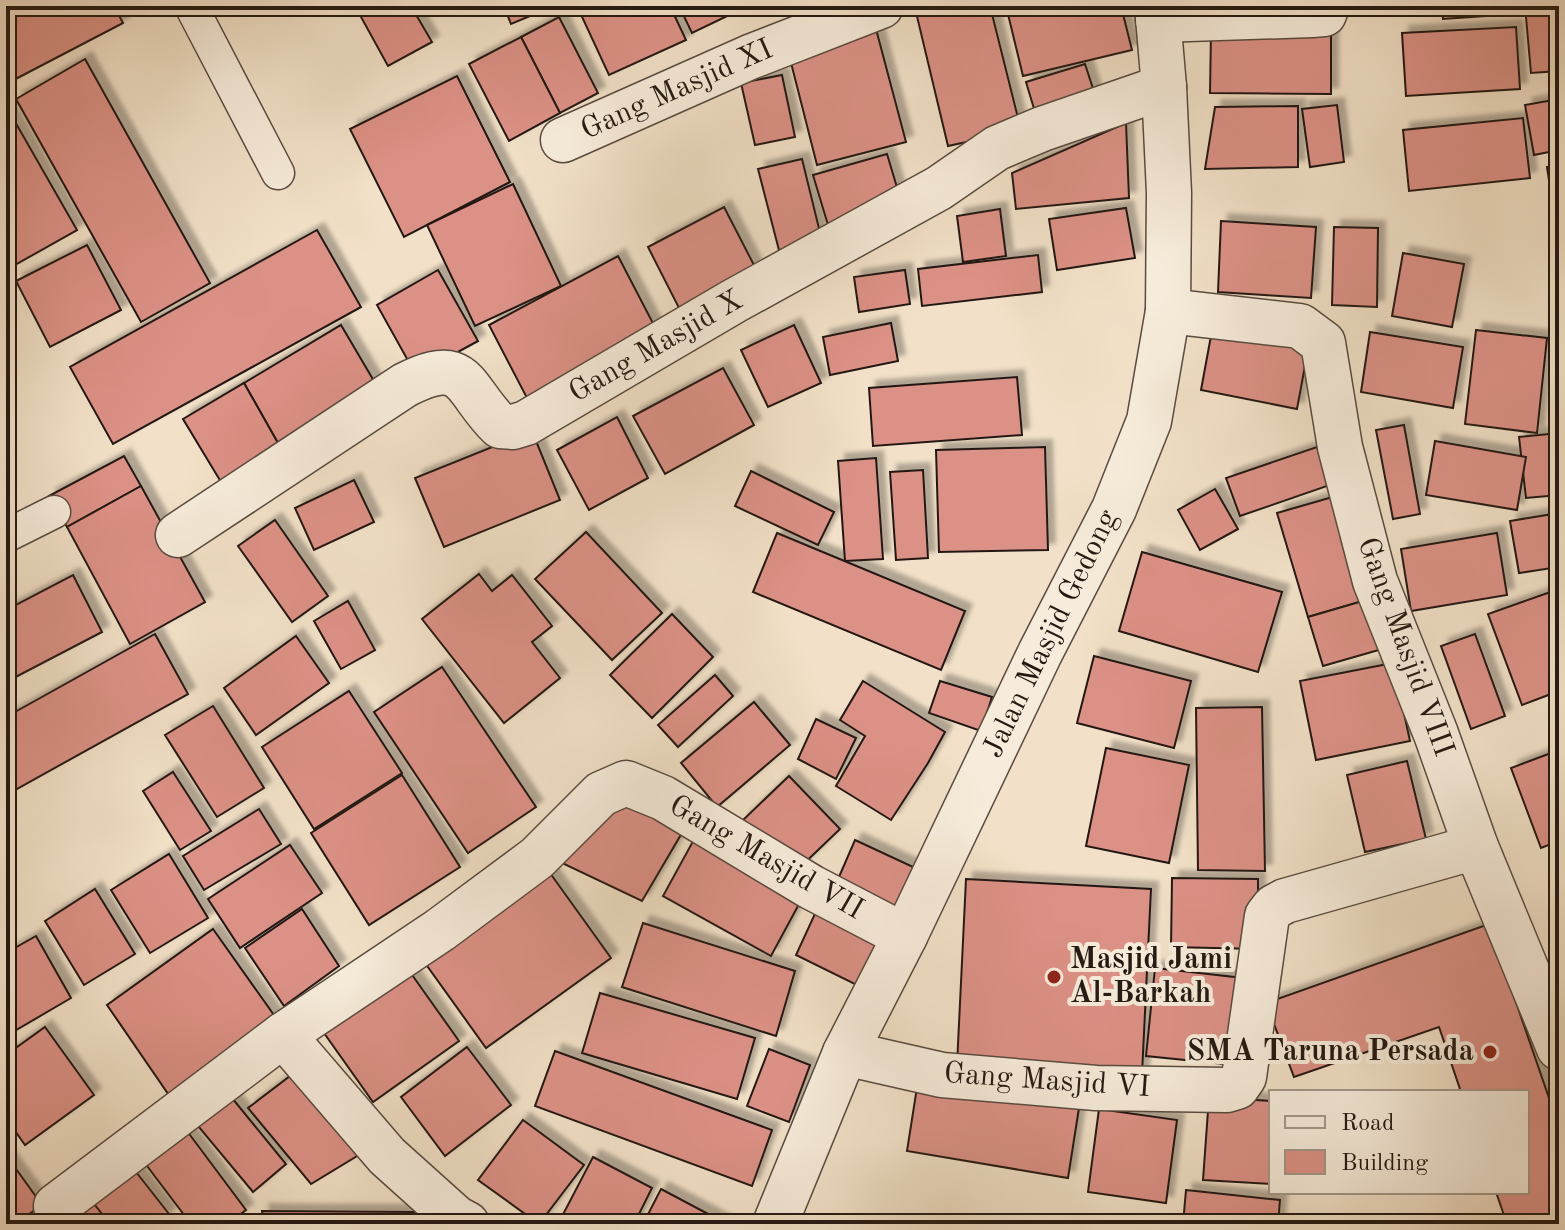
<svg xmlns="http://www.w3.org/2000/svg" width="1565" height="1230" font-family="'Old Standard TT',serif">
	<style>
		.building { fill: #dc9186; stroke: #241912; stroke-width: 2; filter: url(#shadow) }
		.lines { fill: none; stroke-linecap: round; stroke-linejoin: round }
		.lane-casing { stroke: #584b40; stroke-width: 35 }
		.street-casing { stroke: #584b40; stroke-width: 47 }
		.lane { stroke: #f7ecdb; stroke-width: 32 }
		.street { stroke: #f7ecdb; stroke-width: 44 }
		.poi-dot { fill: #8f2418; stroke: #f7ecdb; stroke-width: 3 }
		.labels { text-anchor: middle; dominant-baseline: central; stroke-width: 8; stroke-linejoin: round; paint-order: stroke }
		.street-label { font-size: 30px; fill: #241912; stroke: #f7ecdb }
		.poi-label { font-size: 30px; font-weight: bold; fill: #241912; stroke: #f7ecdb; text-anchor: start }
	</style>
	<defs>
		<filter id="shadow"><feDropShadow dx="7" dy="-7" stdDeviation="2" flood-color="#0004"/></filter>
	</defs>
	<rect width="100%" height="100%" fill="#f2e1c8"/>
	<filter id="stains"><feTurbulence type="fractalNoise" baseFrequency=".0025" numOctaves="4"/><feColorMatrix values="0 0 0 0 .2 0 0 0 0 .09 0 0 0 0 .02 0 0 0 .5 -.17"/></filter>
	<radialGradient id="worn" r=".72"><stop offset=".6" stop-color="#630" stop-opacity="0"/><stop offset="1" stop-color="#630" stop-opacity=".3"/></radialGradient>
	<!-- building -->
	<g class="building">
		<path d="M6,6H114L123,23L6,84Z"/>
		<path d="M355,6H411L432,42L388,66Z"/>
		<path d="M504,6H554L511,24Z"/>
		<path d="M577,6H670L686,40L609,75Z"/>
		<path d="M679,6H748L692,33Z"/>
		<path d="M923,6H990L1021,130L948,146L915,8Z"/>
		<path d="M1006,6H1121L1132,50L1023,76Z"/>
		<path d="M1442,6H1515L1516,14L1443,19Z"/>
		<path d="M1525,6H1559V71L1531,73Z"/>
		<path d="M559,17L598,93L560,113L521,37Z"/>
		<path d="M1516,27L1520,89L1406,96L1402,33Z"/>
		<path d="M876,29L906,142L817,165L788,51Z"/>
		<path d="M1211,32L1331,33V94L1210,93Z"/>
		<path d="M521,37L560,113L509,141L469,64Z"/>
		<path d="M85,59L210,283L141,322L16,99Z"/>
		<path d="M1085,64L1098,104L1038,122L1026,82Z"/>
		<path d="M782,75L795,137L755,145L741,83Z"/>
		<path d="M457,76L510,182L404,237L350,129Z"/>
		<path d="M1559,99V150L1534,155L1525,105Z"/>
		<path d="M1337,105L1344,162L1310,167L1302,109Z"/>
		<path d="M6,106L77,230L6,270Z"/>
		<path d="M1298,106V167L1205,169L1215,107Z"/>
		<path d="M1523,118L1530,178L1409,191L1403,130Z"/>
		<path d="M1126,123L1129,198L1016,209L1012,173Z"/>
		<path d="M887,154L902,204L828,225L813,175Z"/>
		<path d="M802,159L823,245L780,254L758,169Z"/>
		<path d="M1559,165V212L1554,213L1547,167Z"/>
		<path d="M513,184L561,286L475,326L427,225Z"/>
		<path d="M724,207L756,269L679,308L648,247Z"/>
		<path d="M1126,208L1135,258L1057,270L1049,219Z"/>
		<path d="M1000,209L1006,256L963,262L957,216Z"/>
		<path d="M1221,221L1316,227L1311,298L1218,292Z"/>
		<path d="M1334,227L1378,228L1377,307L1332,305Z"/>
		<path d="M317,230L361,307L113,444L70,367Z"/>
		<path d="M87,245L121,310L50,347L16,281Z"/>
		<path d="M1403,253L1464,264L1452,327L1392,316Z"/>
		<path d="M1038,255L1042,292L922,306L918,269Z"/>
		<path d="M618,256L656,329L527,398L489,325Z"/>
		<path d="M438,270L478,341L416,375L377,305Z"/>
		<path d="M905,270L910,304L859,312L854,277Z"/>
		<path d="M891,323L898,361L830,375L823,337Z"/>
		<path d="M341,325L381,393L283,452L244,383Z"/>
		<path d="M794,325L821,383L768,407L741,350Z"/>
		<path d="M1213,325L1309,344L1297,409L1201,390Z"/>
		<path d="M1476,330L1547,338L1537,433L1465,424Z"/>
		<path d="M1370,332L1463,347L1453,408L1361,392Z"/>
		<path d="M723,368L754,425L665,474L633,416Z"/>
		<path d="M1017,377L1022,435L873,446L869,388Z"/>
		<path d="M244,383L283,452L224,487L183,419Z"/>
		<path d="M617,417L648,478L589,510L557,450Z"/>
		<path d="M1404,425L1420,514L1393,519L1376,430Z"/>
		<path d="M532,431L560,500L444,547L415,478Z"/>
		<path d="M1559,433V495L1526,498L1519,437Z"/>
		<path d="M1435,441L1526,457L1517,510L1426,495Z"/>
		<path d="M1045,447L1048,550L939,552L936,450Z"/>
		<path d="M1317,447L1330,485L1240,516L1226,478Z"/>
		<path d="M124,456L141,486L67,527L49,496Z"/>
		<path d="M876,458L883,559L845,561L838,461Z"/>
		<path d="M923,470L928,558L896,560L890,472Z"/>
		<path d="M751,471L834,512L818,545L735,506Z"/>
		<path d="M354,480L374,522L314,550L295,508Z"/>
		<path d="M141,486L205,602L130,644L67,527Z"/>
		<path d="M1215,489L1238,529L1200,550L1178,510Z"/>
		<path d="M1343,494L1373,598L1308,617L1277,513Z"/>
		<path d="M1559,513V567L1519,573L1510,521Z"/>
		<path d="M275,520L328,596L292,622L238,546Z"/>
		<path d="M586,532L662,613L612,660L535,579Z"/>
		<path d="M777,533L965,611L941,670L753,592Z"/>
		<path d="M1497,533L1507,595L1411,611L1401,549Z"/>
		<path d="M1142,552L1282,592L1258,672L1119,631Z"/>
		<path d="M479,574L492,591L512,575L552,626L532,642L560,678L504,723L422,619Z"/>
		<path d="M73,575L102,632L6,682V610Z"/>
		<path d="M1559,589V691L1522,705L1488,614Z"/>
		<path d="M1373,598L1389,647L1323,666L1308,617Z"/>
		<path d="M348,601L375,650L341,669L314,621Z"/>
		<path d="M672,614L713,657L652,718L610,675Z"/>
		<path d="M155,634L188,694L6,795V717Z"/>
		<path d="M1475,634L1505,716L1471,729L1441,646Z"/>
		<path d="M296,636L329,683L256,735L224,688Z"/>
		<path d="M1094,656L1191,681L1174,748L1077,723Z"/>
		<path d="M1393,663L1410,741L1316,760L1300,681Z"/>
		<path d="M442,667L536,807L468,853L374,712Z"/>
		<path d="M715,675L733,696L678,747L658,725Z"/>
		<path d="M863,681L945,732L928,763L891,820L836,786L865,736L840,720Z"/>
		<path d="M940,681L992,697L981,731L929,713Z"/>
		<path d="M349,691L402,773L314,829L262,747Z"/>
		<path d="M754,702L790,745L717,807L681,763Z"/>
		<path d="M213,706L264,788L217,817L165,735Z"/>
		<path d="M1262,707L1265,871L1198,870L1196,708Z"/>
		<path d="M816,719L856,738L836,779L798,759Z"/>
		<path d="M1106,748L1189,765L1169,863L1086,846Z"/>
		<path d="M1559,750V841L1541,848L1511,768Z"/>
		<path d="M1407,761L1426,839L1365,852L1347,775Z"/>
		<path d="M173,772L211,831L180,850L143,791Z"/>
		<path d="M402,775L460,867L369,925L311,833Z"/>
		<path d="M789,776L840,829L793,874L742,821Z"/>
		<path d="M631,793L686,826L642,901L562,863Z"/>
		<path d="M259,809L281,844L204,890L183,856Z"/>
		<path d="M697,834L805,893L771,956L663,896Z"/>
		<path d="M855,840L926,873L905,919L835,886Z"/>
		<path d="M290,845L322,893L240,948L208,899Z"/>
		<path d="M169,854L208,918L150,953L111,890Z"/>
		<path d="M550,873L611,958L486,1048L425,963Z"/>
		<path d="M1172,878L1258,879V949L1171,947Z"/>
		<path d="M966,879L1151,889L1142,1074L957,1065Z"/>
		<path d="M95,889L135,954L84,985L45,921Z"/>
		<path d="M819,905L898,944L875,994L796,955Z"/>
		<path d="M302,909L339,966L284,1006L245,948Z"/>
		<path d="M643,923L795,971L776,1036L622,987Z"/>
		<path d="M1489,924L1559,1127V1224H1507L1496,1192H1527V1092H1461L1439,1027L1294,1077L1266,1003Z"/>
		<path d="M213,929L281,1025L173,1101L107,1005Z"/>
		<path d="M36,936L71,998L6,1036V953Z"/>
		<path d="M1155,968L1243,978L1234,1065L1146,1056Z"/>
		<path d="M410,972L459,1041L373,1102L324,1033Z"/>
		<path d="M600,993L755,1038L737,1099L582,1053Z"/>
		<path d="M45,1027L94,1095L25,1145L6,1118V1055Z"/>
		<path d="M467,1047L511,1105L445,1156L401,1097Z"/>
		<path d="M769,1049L810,1065L789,1122L747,1106Z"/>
		<path d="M555,1051L772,1130L752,1186L535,1106Z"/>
		<path d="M298,1070L362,1153L311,1184L248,1108Z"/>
		<path d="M918,1081L1079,1108L1068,1178L907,1151Z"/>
		<path d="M1209,1097L1271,1101V1184L1203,1180Z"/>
		<path d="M232,1098L286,1164L253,1192L198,1126Z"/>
		<path d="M1099,1109L1177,1120L1166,1203L1088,1192Z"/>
		<path d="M523,1120L584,1165L539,1224L478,1180Z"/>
		<path d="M184,1127L246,1210L227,1224H191L141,1158Z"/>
		<path d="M6,1155L42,1205L15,1224H6Z"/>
		<path d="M593,1157L652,1188L634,1224H558Z"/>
		<path d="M129,1163L169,1214L157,1224H110L86,1194Z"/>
		<path d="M661,1189L727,1224H643Z"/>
		<path d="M1186,1190L1280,1200L1278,1224H1183Z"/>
		<path d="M86,1194L110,1224H65Z"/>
		<path d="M262,1211L414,1212L416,1224H264Z"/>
	</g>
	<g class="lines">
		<!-- lane casing -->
		<g class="lane-casing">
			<g id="lane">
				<path d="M191,6L278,173"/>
				<path d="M6,536L54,512"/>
			</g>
		</g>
		<!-- street casing -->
		<g class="street-casing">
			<g id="street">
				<path d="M1158,20L1312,15L1324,14L1327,6"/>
				<path d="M563,140L750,57L881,6"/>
				<path d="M1168,311L1300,326L1323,343L1340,447L1375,581L1436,734L1476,847L1559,1048"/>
				<path d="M178,535L405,385C468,353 462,389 500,426L513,427L526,423L734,301L939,188L997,148L1042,129L1164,87"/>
				<path d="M283,1035L387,1156L456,1218L467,1224"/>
				<path d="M845,1053L942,1075L1096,1088L1227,1090L1237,1087L1244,1077L1267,916L1274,907L1285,901L1476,847"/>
				<path d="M56,1206L283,1035L440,930L537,858L601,794L626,783L663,798L811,887L905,936"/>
				<path d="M775,1224L845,1053L905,936L1040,653L1114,509L1149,421L1168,311L1169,193L1164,87L1157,6"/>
			</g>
		</g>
		<!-- lane -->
		<use href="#lane" class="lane"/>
		<!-- street -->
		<use href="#street" class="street"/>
	</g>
	<!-- markers -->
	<g class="poi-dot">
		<circle cx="1054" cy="977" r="8"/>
		<circle cx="1490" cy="1052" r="8"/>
	</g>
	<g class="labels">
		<!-- street labels -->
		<g class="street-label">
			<text transform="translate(677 90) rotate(-24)">Gang Masjid XI</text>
			<text transform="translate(656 347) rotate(-30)">Gang Masjid X</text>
			<text transform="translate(1051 634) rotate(-64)">Jalan Masjid Gedong</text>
			<text transform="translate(1405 647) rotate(70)">Gang Masjid VIII</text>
			<text transform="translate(766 858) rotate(30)">Gang Masjid VII</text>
			<text transform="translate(1047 1081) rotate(4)">Gang Masjid VI</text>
		</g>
		<!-- poi labels -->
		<g class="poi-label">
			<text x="1070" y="960">Masjid Jami<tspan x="1070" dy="34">Al-Barkah</tspan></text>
			<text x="1474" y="1052" text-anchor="end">SMA Taruna Persada</text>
		</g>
	</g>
	<!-- margin -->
	<rect width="1565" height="1230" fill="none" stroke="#f2e1c8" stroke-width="32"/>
	<rect x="8" y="8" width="1549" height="1214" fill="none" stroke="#241912" stroke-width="4"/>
	<rect x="16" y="16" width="1533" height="1198" fill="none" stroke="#241912" stroke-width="2"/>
	<!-- legend -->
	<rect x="1269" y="1090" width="260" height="104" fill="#f7ecdb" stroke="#a3988b" stroke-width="2"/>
	<rect x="1285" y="1116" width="40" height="12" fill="#f7ecdb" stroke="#a3988b" stroke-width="2"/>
	<text x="1341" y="1130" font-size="24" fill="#241912">Road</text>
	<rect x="1285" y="1150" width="40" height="24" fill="#dc9186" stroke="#a3988b" stroke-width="2"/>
	<text x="1341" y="1170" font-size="24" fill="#241912">Building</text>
	<rect width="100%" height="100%" filter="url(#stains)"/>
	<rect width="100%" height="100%" fill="url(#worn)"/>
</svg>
